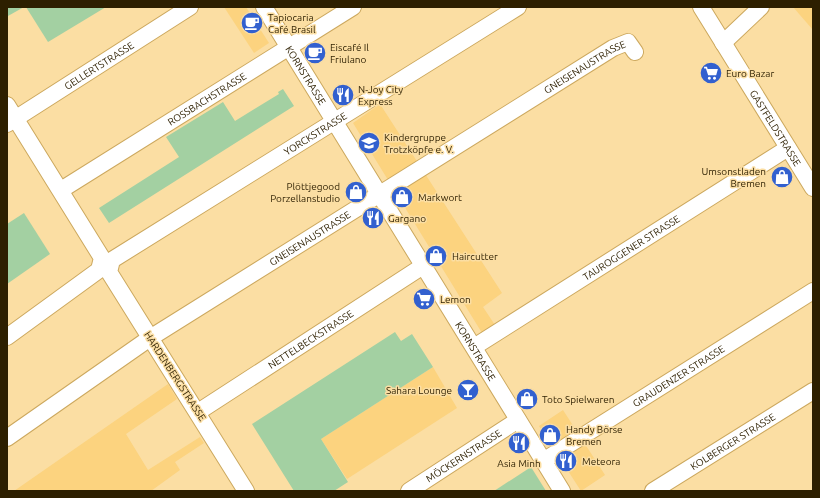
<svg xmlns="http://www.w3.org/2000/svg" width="820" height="498" font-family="Ubuntu,sans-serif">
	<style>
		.built { fill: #fcd37f }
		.green { fill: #a3d0a2 }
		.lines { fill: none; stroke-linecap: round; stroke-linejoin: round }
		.minor-casing { stroke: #cca85e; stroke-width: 18 }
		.minor { stroke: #fff; stroke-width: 16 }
		.labels { text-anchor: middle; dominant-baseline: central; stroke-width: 3; stroke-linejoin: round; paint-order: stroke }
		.poi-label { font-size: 10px; fill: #2d1f00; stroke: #fbdea3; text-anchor: start }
		.street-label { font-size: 10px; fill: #2d1f00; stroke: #fbdea3 }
	</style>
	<rect width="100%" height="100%" fill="#fbdea3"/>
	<!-- built -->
	<g class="built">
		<path d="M224,7H246L269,43L254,53Z"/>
		<path d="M793,7H813V30Z"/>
		<path d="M380,104L502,293L483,307L495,325L482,333L353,123Z"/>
		<path d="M433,367L457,408L347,479L321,439Z"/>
		<path d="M168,384L177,399L126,434L148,470L200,437L204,443L175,462L180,470L151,491H14Z"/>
		<path d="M563,410L605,475L581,491L539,426Z"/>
	</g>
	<!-- green -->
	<g class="green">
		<path d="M7,7H24L8,16Z"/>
		<path d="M26,7H106L48,42Z"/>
		<path d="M283,89L294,106L109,223L99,208L179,157L166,137L223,102L235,121L279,94L278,92Z"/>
		<path d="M24,213L50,254L7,284V224Z"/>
		<path d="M395,332L401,341L412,334L433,367L321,439L348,482L334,491H294L252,424Z"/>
		<path d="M531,467L546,491H494Z"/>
	</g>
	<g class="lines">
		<!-- minor casing -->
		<g class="minor-casing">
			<g id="minor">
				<path id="s1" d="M264,7L562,491"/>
				<path id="s2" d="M701,7L813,188"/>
				<path d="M723,43L761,7"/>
				<path d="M7,105L102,258L99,270L7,337"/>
				<path id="s3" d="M7,124L190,7"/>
				<path id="s4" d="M61,190L353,7"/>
				<path id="s5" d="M474,347L788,148"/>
				<path id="s6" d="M198,412L423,266"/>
				<path id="s7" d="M7,438L150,338L613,48L628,42L635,52"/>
				<path id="s8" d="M543,461L813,291"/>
				<path id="s9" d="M246,491L109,272L112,260L518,7"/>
				<path id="s10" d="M409,491L518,420"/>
				<path id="s11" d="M653,491L813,391"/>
			</g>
		</g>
		<!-- minor -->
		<use href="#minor" class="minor"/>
	</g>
	<!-- icons -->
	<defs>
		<g id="cafe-disc" transform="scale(1.15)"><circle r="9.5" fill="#3260cf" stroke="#fbdea3"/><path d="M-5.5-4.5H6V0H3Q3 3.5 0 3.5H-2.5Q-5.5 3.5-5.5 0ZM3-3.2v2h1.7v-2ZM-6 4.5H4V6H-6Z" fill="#fff"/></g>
		<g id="supermarket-disc" transform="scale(1.15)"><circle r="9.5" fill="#3260cf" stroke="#fbdea3"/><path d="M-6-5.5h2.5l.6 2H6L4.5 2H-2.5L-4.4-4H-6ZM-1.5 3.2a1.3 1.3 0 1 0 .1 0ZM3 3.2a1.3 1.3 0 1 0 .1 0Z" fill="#fff"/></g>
		<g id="restaurant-disc" transform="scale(1.15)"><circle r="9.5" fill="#3260cf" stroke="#fbdea3"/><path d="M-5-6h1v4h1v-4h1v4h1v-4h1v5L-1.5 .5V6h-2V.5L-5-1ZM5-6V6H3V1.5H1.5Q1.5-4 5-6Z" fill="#fff"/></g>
		<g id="school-disc" transform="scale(1.15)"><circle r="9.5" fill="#3260cf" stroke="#fbdea3"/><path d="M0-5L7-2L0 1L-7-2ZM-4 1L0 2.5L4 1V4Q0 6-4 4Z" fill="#fff"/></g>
		<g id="shop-disc" transform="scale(1.15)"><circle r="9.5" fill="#3260cf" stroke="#fbdea3"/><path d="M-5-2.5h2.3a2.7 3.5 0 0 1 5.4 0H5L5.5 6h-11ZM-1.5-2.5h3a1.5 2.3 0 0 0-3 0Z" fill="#fff"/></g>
		<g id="bar-disc" transform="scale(1.15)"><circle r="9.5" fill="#3260cf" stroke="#fbdea3"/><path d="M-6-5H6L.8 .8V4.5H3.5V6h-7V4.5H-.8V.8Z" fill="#fff"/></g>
	</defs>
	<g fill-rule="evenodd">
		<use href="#cafe-disc" x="252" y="23"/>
		<use href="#cafe-disc" x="315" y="53"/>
		<use href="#supermarket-disc" x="711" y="73"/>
		<use href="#restaurant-disc" x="343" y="95"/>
		<use href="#school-disc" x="369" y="143"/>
		<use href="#shop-disc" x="782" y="177"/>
		<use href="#shop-disc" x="356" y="192"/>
		<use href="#shop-disc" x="402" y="197"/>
		<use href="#restaurant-disc" x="373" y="218"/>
		<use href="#shop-disc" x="436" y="256"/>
		<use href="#supermarket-disc" x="424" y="299"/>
		<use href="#bar-disc" x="468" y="390"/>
		<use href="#shop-disc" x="527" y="399"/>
		<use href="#shop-disc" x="550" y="435"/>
		<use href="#restaurant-disc" x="519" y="443"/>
		<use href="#restaurant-disc" x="566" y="461"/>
	</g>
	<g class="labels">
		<!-- poi labels -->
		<g class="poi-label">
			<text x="268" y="17">Tapiocaria<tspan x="268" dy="12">Café Brasil</tspan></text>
			<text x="330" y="47">Eiscafé Il<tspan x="330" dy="12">Friulano</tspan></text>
			<text x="726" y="73">Euro Bazar</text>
			<text x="358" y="89">N-Joy City<tspan x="358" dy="12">Express</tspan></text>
			<text x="384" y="137">Kindergruppe<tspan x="384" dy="12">Trotzköpfe e. V.</tspan></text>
			<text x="766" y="171" text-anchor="end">Umsonstladen<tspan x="766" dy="12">Bremen</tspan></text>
			<text x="340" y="186" text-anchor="end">Plöttjegood<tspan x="340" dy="12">Porzellanstudio</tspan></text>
			<text x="418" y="197">Markwort</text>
			<text x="388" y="218">Gargano</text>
			<text x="452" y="256">Haircutter</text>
			<text x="440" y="299">Lemon</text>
			<text x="452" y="390" text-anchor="end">Sahara Lounge</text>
			<text x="542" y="399">Toto Spielwaren</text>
			<text x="566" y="429">Handy Börse<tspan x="566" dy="12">Bremen</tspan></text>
			<text x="582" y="461">Meteora</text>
			<text x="519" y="463" text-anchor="middle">Asia Minh</text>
		</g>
		<!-- street labels -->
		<g class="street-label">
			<text stroke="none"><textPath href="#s3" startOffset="109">GELLERTSTRASSE</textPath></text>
			<text stroke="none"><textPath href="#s7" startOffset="687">GNEISENAUSTRASSE</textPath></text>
			<text stroke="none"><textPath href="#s1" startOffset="80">KORNSTRASSE</textPath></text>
			<text stroke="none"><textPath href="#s4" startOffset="172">ROSSBACHSTRASSE</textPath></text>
			<text stroke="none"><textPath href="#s2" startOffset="142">GASTFELDSTRASSE</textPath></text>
			<text stroke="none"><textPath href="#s9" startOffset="510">YORCKSTRASSE</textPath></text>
			<text stroke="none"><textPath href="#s7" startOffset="363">GNEISENAUSTRASSE</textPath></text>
			<text stroke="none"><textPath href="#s5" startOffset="186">TAUROGGENER STRASSE</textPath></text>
			<text stroke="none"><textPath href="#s6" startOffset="134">NETTELBECKSTRASSE</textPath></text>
			<text stroke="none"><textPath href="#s1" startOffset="404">KORNSTRASSE</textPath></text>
			<text transform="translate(175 376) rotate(57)">HARDENBERGSTRASSE</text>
			<text stroke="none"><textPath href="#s8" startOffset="160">GRAUDENZER STRASSE</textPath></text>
			<text stroke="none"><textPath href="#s11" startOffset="94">KOLBERGER STRASSE</textPath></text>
			<text stroke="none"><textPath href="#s10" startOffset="65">MÖCKERNSTRASSE</textPath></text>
		</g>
	</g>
	<!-- border -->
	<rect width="820" height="498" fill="none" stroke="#2d1f00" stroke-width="16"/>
</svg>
